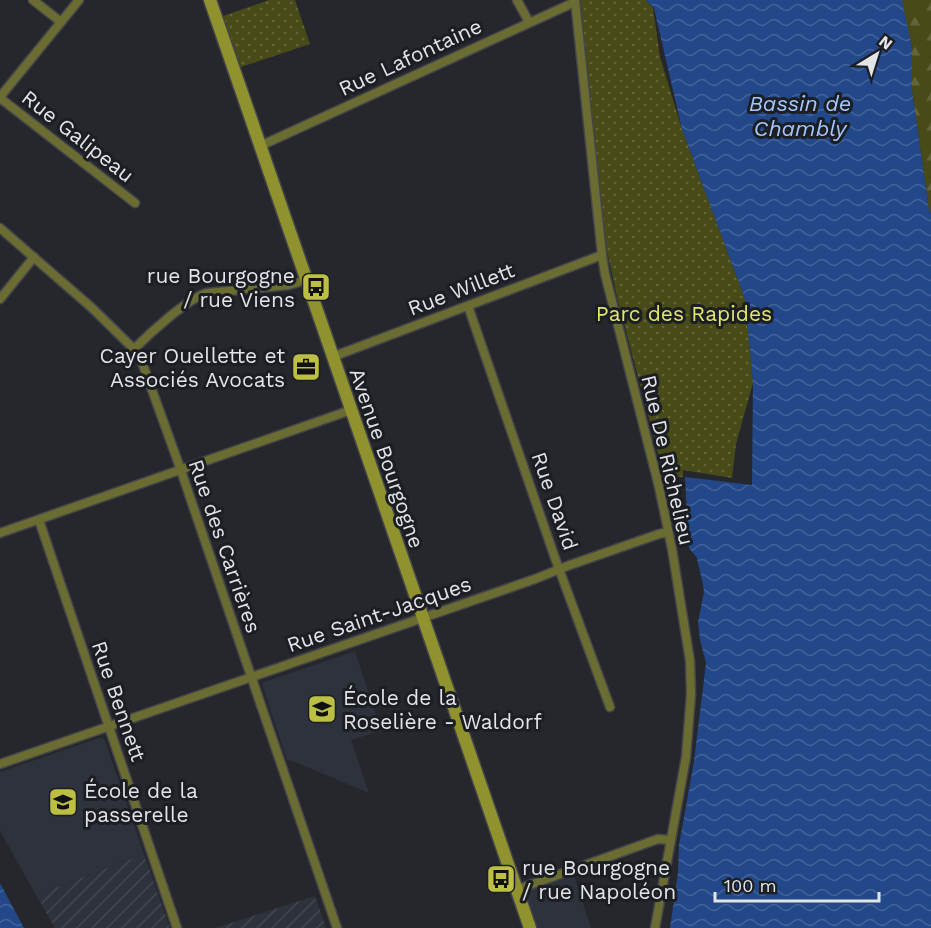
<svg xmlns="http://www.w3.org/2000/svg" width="931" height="928" font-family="'Work Sans',sans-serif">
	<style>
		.built { fill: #2d323c }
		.industrial { fill: url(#industrial-furrows) }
		.forest { fill: url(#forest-firs) }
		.park { fill: url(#park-dots) }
		.water { fill: url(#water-waves) }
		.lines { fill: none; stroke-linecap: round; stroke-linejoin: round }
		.street-casing { stroke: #43454a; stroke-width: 11 }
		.secondary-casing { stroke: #43454a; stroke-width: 15 }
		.street { stroke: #6a6c32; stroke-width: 8 }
		.secondary { stroke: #90922e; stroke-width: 12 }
		.labels { text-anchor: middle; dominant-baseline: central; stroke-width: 6; stroke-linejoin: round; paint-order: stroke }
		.street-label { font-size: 21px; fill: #e2e4e7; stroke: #1b1e22 }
		.poi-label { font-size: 21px; fill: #e2e4e7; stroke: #1b1e22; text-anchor: start }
		.park-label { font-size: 21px; fill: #e3e76b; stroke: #1b1e22 }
		.water-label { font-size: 22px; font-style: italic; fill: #a4c6fe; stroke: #1b1e22 }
	</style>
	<defs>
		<pattern id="industrial-furrows" width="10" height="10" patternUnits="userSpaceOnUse" patternTransform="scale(1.5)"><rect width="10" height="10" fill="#2d323c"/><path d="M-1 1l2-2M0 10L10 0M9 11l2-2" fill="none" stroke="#41464f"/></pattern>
		<pattern id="forest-firs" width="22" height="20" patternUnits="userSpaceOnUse" patternTransform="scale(1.5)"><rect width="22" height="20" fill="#484a18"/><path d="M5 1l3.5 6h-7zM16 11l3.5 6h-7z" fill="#62643a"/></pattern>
		<pattern id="park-dots" width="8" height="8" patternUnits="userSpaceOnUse" patternTransform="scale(1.5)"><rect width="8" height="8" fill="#484a18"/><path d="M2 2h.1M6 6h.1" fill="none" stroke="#62643a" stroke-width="1.8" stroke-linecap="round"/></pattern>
		<pattern id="water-waves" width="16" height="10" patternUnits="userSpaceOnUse" patternTransform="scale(1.5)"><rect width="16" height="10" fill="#234889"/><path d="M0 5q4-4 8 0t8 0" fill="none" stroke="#43629a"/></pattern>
	</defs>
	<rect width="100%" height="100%" fill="#25272c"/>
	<!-- built -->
	<g class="built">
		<path d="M355,651L381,731L351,740L369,793L290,760H287L262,684L264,682Z"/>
		<path d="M99,738H103L105,741L144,854L36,895L0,831V772Z"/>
		<path d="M574,876L591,928H538L527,898L530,890Z"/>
	</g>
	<!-- industrial -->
	<g class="industrial">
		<path d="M144,854L170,928H55L36,895Z"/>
		<path d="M315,896L326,928H215Z"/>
	</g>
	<!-- forest -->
	<path class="forest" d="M901,0H931V214L929,210L912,90V48Z"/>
	<!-- park -->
	<g class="park">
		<path d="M269,0H295L310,44L241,67L223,16Z"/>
		<path d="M580,0H646L653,8L660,57L682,129L745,299L753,383L736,444L732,478L683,470V477H668L664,475L618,301L605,242Z"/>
	</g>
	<!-- water -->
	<g class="water">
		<path d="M646,0H902L912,48V90L929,210L931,214V928H670L678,872L679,845L694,761L706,663L700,640L698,622L704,592L703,585L697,558L689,548L685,477L752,485L753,383L745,299L682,129L654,8Z"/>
		<path d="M0,883L24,928H0Z"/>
	</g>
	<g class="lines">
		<!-- street casing -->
		<g class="street-casing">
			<g id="street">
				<path d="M33,0L61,22"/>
				<path d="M517,0L529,22"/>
				<path d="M575,0L602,255L605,274L659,487L672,549L690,661L691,694L686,757L655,928"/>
				<path d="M0,97L79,0"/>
				<path d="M0,98L135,203"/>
				<path d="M260,146L575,2"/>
				<path d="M0,228L91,307L139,354L178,462L337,928"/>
				<path d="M0,299L34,257"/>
				<path d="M468,306L555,558L610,707"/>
				<path d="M135,348C149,334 190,296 208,293L289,285L306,280"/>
				<path d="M332,357L602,255"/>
				<path d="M39,520L177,928"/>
				<path d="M0,533L351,410"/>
				<path d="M0,764L535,579L570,565L659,534L668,532"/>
				<path d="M516,890L658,839L670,840"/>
			</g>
		</g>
		<!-- secondary casing -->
		<g class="secondary-casing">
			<path id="secondary" d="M210,0L530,928"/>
		</g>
		<!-- street -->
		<use href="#street" class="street"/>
		<!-- secondary -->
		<use href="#secondary" class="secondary"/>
	</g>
	<!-- icons -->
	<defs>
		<g id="bus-square" transform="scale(1.5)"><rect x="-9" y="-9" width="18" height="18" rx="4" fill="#bcbf43" stroke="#1b1e22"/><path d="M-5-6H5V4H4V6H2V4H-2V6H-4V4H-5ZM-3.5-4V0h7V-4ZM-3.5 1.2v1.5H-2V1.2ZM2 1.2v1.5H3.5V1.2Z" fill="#111"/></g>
		<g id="office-square" transform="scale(1.5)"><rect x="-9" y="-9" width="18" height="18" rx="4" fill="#bcbf43" stroke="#1b1e22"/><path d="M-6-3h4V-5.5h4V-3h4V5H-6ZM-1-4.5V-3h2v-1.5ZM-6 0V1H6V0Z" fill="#111"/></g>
		<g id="school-square" transform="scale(1.5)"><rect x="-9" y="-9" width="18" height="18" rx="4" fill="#bcbf43" stroke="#1b1e22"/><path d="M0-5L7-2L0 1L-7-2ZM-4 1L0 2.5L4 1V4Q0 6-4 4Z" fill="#111"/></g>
	</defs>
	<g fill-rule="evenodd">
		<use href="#bus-square" x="316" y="287"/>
		<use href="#office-square" x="306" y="367"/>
		<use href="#school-square" x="322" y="709"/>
		<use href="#school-square" x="63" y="802"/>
		<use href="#bus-square" x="501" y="879"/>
	</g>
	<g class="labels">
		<!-- street labels -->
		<g class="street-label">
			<text transform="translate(410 57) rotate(-25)">Rue Lafontaine</text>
			<text transform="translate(78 136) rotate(38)">Rue Galipeau</text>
			<text transform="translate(461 289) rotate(-21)">Rue Willett</text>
			<text transform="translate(387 458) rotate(71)">Avenue Bourgogne</text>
			<text transform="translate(668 460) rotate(77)">Rue De Richelieu</text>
			<text transform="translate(555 501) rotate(71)">Rue David</text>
			<text transform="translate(225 546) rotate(71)">Rue des Carrières</text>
			<text transform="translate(379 614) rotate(-19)">Rue Saint-Jacques</text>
			<text transform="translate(119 701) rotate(71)">Rue Bennett</text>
		</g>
		<!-- poi labels -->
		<g class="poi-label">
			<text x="295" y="275" text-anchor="end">rue Bourgogne<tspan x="295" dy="24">/ rue Viens</tspan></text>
			<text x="285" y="355" text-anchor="end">Cayer Ouellette et<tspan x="285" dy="24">Associés Avocats</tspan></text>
			<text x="343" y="697">École de la<tspan x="343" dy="24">Roselière - Waldorf</tspan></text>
			<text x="84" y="790">École de la<tspan x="84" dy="24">passerelle</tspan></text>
			<text x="522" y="867">rue Bourgogne<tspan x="522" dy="24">/ rue Napoléon</tspan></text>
		</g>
		<!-- park labels -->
		<g class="park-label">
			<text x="684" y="313">Parc des Rapides</text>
		</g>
		<!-- water labels -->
		<g class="water-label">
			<text x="800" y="103">Bassin de<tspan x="800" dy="25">Chambly</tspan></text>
		</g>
	</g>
	<!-- north arrow -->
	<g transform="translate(877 54) rotate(38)" stroke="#1b1e22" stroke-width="4.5" paint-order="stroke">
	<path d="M0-4.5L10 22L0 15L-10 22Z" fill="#e2e4e7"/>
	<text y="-9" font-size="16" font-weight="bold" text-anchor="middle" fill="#e2e4e7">N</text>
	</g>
	<!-- scale -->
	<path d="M715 892v9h164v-9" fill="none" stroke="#e2e4e7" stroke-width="3"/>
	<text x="724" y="892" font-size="18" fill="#e2e4e7" stroke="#1b1e22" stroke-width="4.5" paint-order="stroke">100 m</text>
</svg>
